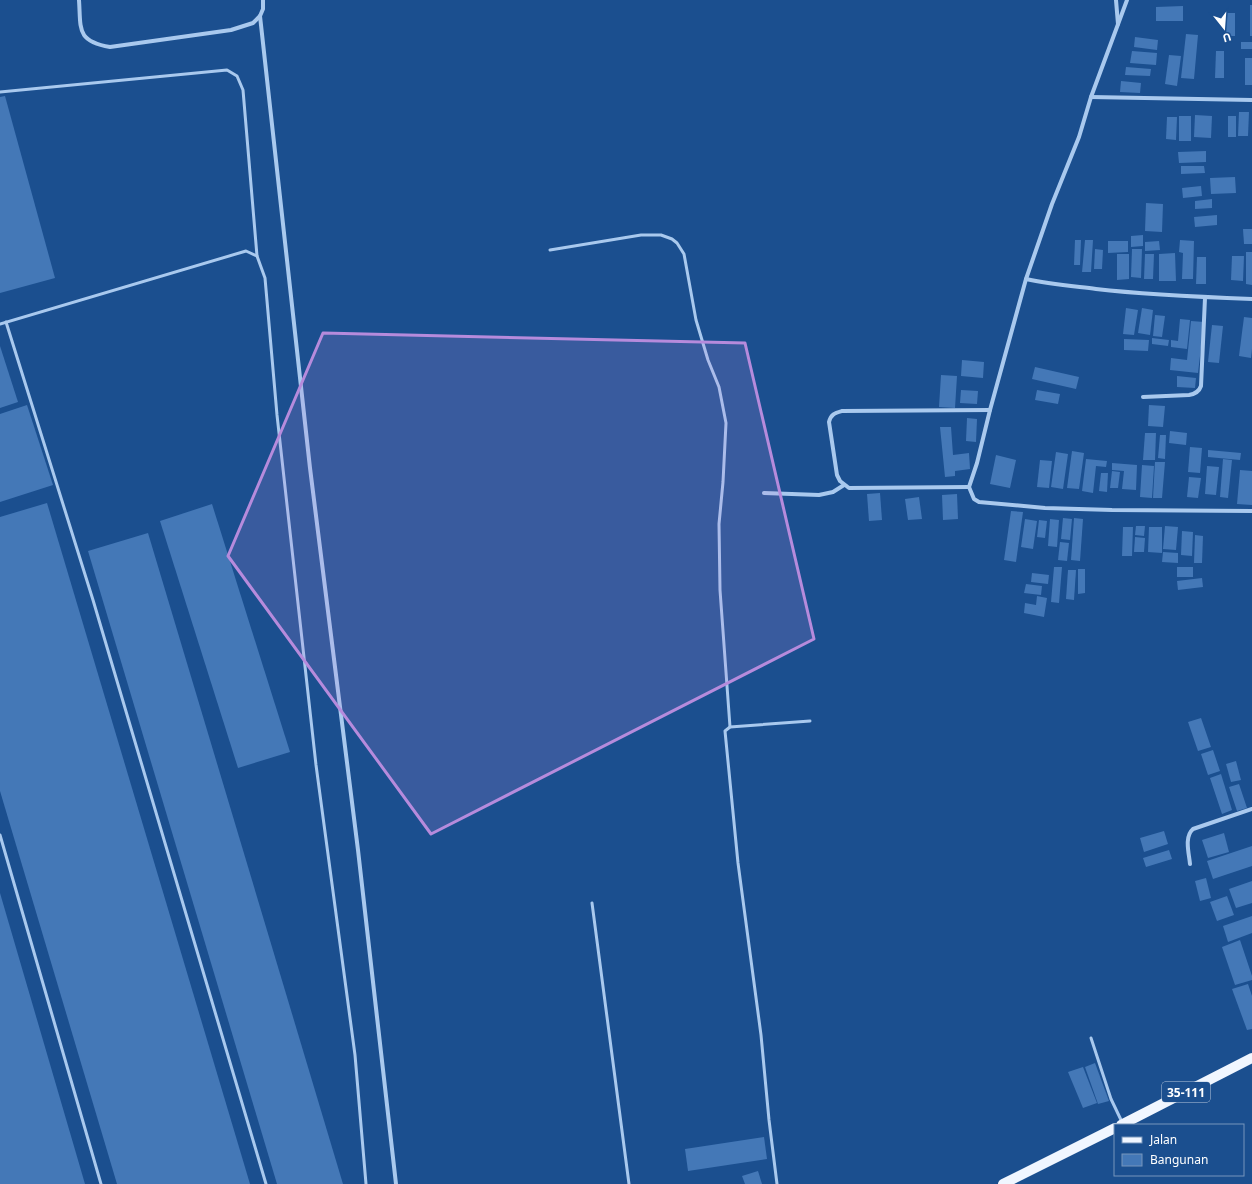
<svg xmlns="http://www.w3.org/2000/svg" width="1252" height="1184" font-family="'Noto Sans',sans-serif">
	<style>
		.building { fill: #4478b7 }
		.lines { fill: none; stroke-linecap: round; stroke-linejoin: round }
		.lane { stroke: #a9c9ee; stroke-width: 3 }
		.street { stroke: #a9c9ee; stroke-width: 4 }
		.primary { stroke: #f0f6ff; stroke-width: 10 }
		.marked { fill: #b68bdc; fill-opacity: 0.2; stroke: #b68bdc; stroke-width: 3; stroke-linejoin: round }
		.labels { text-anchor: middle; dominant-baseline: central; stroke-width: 3.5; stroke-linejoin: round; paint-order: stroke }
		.shield { fill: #1b4f8f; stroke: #bbcadd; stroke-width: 1 }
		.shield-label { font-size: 12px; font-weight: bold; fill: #fff }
	</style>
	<rect width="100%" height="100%" fill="#1b4f8f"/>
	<!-- building -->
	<g class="building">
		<rect x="1250" y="5" width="2" height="31"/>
		<path d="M1183,6V21H1156V7Z"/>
		<path d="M1225,13H1235V36H1226Z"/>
		<path d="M1186,34L1198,35L1194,79L1181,78Z"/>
		<path d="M1135,37L1158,40L1157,50L1134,47Z"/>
		<rect x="1241" y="42" width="11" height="7"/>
		<path d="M1132,51L1157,53L1156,65L1130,63Z"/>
		<path d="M1216,51H1224V78H1215Z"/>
		<path d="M1169,55L1181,56L1177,86L1165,84Z"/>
		<rect x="1245" y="58" width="7" height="27"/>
		<path d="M1126,67L1151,69L1150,76L1125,75Z"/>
		<path d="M1121,81L1141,83L1140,93L1120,92Z"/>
		<path d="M5,96L55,278L0,293V97Z"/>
		<path d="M1239,112H1249L1248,136H1238Z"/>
		<path d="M1195,115L1212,116L1211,138L1194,137Z"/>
		<rect x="1179" y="116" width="12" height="25"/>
		<rect x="1228" y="116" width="8" height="21"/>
		<path d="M1167,117H1177L1176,140L1166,139Z"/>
		<path d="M1206,151V162L1179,163L1178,152Z"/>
		<path d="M1181,166H1204L1205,173L1181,174Z"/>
		<path d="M1235,177L1236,193L1211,194L1210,178Z"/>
		<path d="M1201,186L1202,196L1183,198L1182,188Z"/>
		<path d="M1212,199V208L1195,209V201Z"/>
		<path d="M1146,203L1163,204L1162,232L1145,231Z"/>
		<path d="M1217,215V225L1195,227L1194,217Z"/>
		<path d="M1243,229H1252V244H1244Z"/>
		<path d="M1143,235V246L1131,247V236Z"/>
		<path d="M1075,240H1081L1080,265H1074Z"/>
		<path d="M1085,240H1093L1091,272H1082Z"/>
		<path d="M1180,240L1194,241L1193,279H1182L1183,253L1179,252Z"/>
		<path d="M1108,241H1128V252L1108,253Z"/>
		<path d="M1159,241L1160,250L1145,251V242Z"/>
		<path d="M1095,249L1103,250L1102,269H1094Z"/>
		<path d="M1132,249H1142L1141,278L1131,277Z"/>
		<path d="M1246,252H1252V285L1246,284Z"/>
		<path d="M1175,253L1176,281H1159V254Z"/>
		<path d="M1117,254H1129V279L1117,280Z"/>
		<path d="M1145,254H1154L1153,279H1144Z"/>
		<path d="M1232,256H1244L1243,281L1231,280Z"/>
		<path d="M1197,257H1206V284H1196Z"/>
		<path d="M1126,308L1138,310L1134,335L1123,334Z"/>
		<path d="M1142,308L1153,310L1150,335L1138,333Z"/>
		<path d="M1155,315L1165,316L1162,337L1153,336Z"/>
		<path d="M1244,317L1252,318V349L1251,358L1239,356Z"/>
		<path d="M1180,319L1190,320L1187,349L1171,347V340L1178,341Z"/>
		<path d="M1191,321L1204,322L1198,373L1170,370L1171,358L1187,360Z"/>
		<path d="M1212,325L1223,326L1219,363L1208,362Z"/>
		<path d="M1152,338L1169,340L1168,346L1152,344Z"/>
		<path d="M1124,339L1149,340L1148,351L1124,350Z"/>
		<path d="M0,346L18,402L0,408Z"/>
		<path d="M962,360L984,362L983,378L961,376Z"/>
		<path d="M1035,367L1079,377L1076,389L1032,379Z"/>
		<path d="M941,375L957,376L955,408L939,407Z"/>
		<path d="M1177,376L1196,378L1195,388L1177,387Z"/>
		<path d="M961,390L978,391L977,404L960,403Z"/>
		<path d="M1037,390L1060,394L1058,404L1035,400Z"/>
		<path d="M27,405L53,485L0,502V414Z"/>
		<path d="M1149,405L1165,406L1163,427L1148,426Z"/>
		<path d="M967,418L977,419L976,442L966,441Z"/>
		<path d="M940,427H951L953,455L969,453L970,469L955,471V476L945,477Z"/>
		<path d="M1170,431L1187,433L1186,445L1169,443Z"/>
		<path d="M1145,433H1156L1155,460H1143Z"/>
		<path d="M1160,435H1166L1165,459L1158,458Z"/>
		<path d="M1190,447L1202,448L1200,473L1188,472Z"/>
		<path d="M1208,450L1241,453L1240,460L1208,457Z"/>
		<path d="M1072,451L1084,453L1079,489L1067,488Z"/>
		<path d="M1056,452L1068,454L1063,489L1051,487Z"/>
		<path d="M996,455L1016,460L1010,488L990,484Z"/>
		<path d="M1086,459L1107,461L1106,467L1096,466L1093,493L1082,491Z"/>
		<path d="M1223,459L1232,460L1228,498L1220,497Z"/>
		<path d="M1040,460L1052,461L1049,488L1037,487Z"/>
		<path d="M1155,462H1165L1162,498H1153Z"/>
		<path d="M1112,463L1137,465L1136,490L1122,489L1124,471L1112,470Z"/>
		<path d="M1142,465L1154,466L1152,498L1140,497Z"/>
		<path d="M1207,466L1219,467L1216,495L1205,494Z"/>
		<path d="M1240,470L1252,471V505L1237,504Z"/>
		<path d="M1112,471L1120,472L1118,488H1110Z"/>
		<path d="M1101,473H1108L1107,492L1099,491Z"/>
		<path d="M1189,477L1201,478L1198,498L1187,497Z"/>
		<path d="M880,493L882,520L869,521L867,494Z"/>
		<path d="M957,494L958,519L943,520L942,495Z"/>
		<path d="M919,497L922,519L908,520L905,499Z"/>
		<path d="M47,503L250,1184H117L0,791V517Z"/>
		<path d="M212,504L290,752L238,768L160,521Z"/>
		<path d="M1011,511L1023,512L1016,562L1004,560Z"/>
		<path d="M1063,518L1072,519L1070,540L1061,539Z"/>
		<path d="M1074,518L1083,519L1080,561L1071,560Z"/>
		<path d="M1025,519L1037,521L1033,549L1021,547Z"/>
		<path d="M1050,519L1059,520L1057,547L1048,546Z"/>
		<path d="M1039,520L1047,521L1045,538L1037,537Z"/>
		<path d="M1136,526H1145L1144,536L1135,535Z"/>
		<path d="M1165,526L1178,527L1176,550L1163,549Z"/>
		<path d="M1123,527H1133L1132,556H1122Z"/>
		<path d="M1149,527H1162V553L1148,552Z"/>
		<path d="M1182,531L1193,532L1192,556L1181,555Z"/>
		<path d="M148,533L343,1184H277L88,551Z"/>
		<path d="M1195,535L1203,536L1202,563H1194Z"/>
		<path d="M1135,537L1145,538L1144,552H1134Z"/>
		<path d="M1060,542L1069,543L1067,561L1058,560Z"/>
		<path d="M1163,552L1178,553V563L1162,562Z"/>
		<path d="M1054,567H1062L1059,603L1051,602Z"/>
		<rect x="1177" y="567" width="16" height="10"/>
		<path d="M1078,569H1085V593L1078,594Z"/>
		<path d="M1068,570H1076L1074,600L1066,599Z"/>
		<path d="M1032,573L1049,575L1048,584L1031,582Z"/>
		<path d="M1202,578L1203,587L1178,590L1177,581Z"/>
		<path d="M1026,584L1042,586L1041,595L1024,593Z"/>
		<path d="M1037,596L1047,598L1044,617L1024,613L1025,603L1036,605Z"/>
		<path d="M1201,718L1211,747L1198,751L1188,722Z"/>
		<path d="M1213,750L1220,771L1208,775L1201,754Z"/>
		<path d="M1236,761L1241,780L1231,782L1226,764Z"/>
		<path d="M1221,774L1232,810L1222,814L1210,778Z"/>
		<path d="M1239,784L1247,808L1237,811L1229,787Z"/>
		<path d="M1164,831L1168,844L1144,852L1140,838Z"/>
		<path d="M1224,833L1229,852L1208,858L1202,840Z"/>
		<path d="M1252,846V866L1213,879L1207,861Z"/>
		<path d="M1169,850L1172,859L1146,867L1143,858Z"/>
		<path d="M1206,878L1211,898L1200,901L1195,881Z"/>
		<path d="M1252,881V903L1236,908L1229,889Z"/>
		<path d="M0,893L85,1184H0Z"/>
		<path d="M1227,896L1234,915L1217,921L1210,902Z"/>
		<path d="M1252,916V933L1228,942L1223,926Z"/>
		<path d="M1240,940L1252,976V980L1235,985L1222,947Z"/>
		<path d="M1248,984L1252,996V1029L1247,1030L1232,989Z"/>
		<path d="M1095,1063L1109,1101L1098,1104L1085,1067Z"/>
		<path d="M1083,1067L1097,1103L1083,1108L1068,1072Z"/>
		<path d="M764,1137L767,1159L688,1171L685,1149Z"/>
		<path d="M758,1171L762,1184H745L742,1176Z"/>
	</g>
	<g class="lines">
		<!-- lane -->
		<g class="lane">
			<path d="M0,92L227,70L237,76L243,90L257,256"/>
			<path d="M550,250L641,235H661L672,239L677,243L684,254L696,320L708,360L719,387L726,423L723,482L719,524L720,590L730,727"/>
			<path d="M6,322L93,600L266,1184"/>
			<path d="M0,324L246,251L257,256L265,278L277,415L316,765L355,1055L366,1184"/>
			<path d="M0,835L101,1184"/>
			<path d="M592,903L629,1184"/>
			<path d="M1091,1038L1111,1099L1122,1122"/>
			<path d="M777,1184L769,1120L761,1035L738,863L725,731L730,727L810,721"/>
		</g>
		<!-- street -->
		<g class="street">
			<path d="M79,0C81,29 76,41 110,47L231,30L253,23L260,16L263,9V0"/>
			<path d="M1116,0L1118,24"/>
			<path d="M1127,0L1091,97L1079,137L1052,204L1026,279C1049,284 1072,286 1096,289C1148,295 1200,297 1252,299"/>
			<path d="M260,16L310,468L358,850L396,1184"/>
			<path d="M1091,97L1252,100"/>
			<path d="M1026,279L990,410L977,463L969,487L974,499L979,502L1045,508L1112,510L1252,511"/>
			<path d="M1143,397L1189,395C1195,394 1199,392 1201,386L1205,298"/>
			<path d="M969,487L849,488L840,481L837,475L829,422C831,414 835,413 842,411L990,410"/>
			<path d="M764,493L819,495L833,492L844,485"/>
			<path d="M1190,864C1189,853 1184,837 1193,829L1252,809"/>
		</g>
		<!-- primary -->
		<g class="primary">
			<path d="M1121,1125L1252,1058"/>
			<path d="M1003,1184L1115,1128"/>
		</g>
	</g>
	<!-- marked area -->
	<path class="marked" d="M323,333L745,343L814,639L431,834L228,556Z"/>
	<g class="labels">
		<!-- shield labels -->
		<rect class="shield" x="1162" y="1082" width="48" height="20" rx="3"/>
		<g class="shield-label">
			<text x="1186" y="1092">35-111</text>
		</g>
	</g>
	<!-- legend -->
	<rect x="1114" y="1124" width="130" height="52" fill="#1b4f8f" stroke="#7695bc"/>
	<rect x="1122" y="1137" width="20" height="6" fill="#f0f6ff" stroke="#7695bc"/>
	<text x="1150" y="1144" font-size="12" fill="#ffffff">Jalan</text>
	<rect x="1122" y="1154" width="20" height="12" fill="#4478b7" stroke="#7695bc"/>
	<text x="1150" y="1164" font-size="12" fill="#ffffff">Bangunan</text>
	<!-- north arrow -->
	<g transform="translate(1224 28) rotate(163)" stroke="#1b4f8f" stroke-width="3" paint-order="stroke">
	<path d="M0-3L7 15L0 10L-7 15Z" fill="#ffffff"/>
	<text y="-6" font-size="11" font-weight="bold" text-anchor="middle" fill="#ffffff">U</text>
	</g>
</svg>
